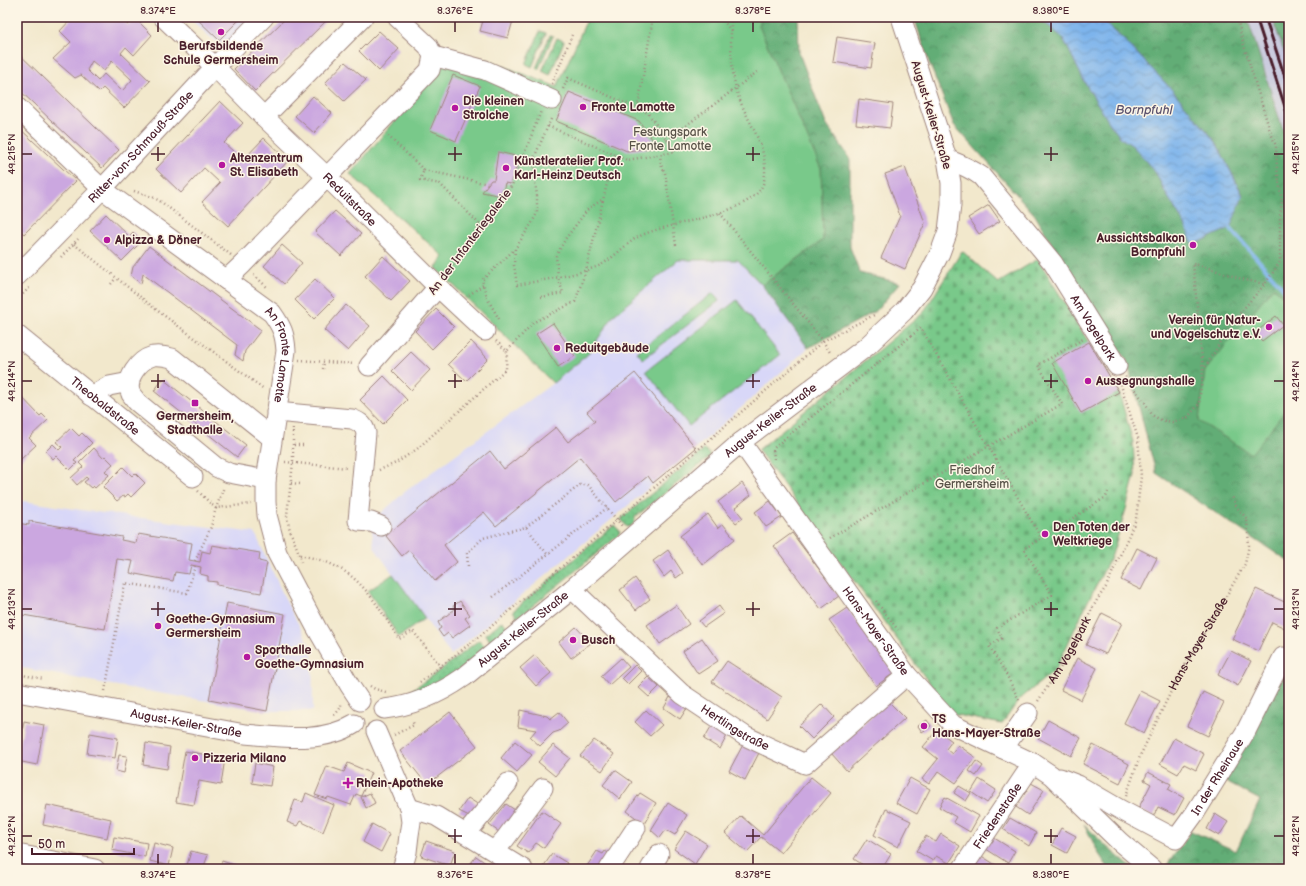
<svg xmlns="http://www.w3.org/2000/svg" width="1306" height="886" font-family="'Balsamiq Sans',sans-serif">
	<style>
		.built { fill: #d8d7f8 }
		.railway { fill: #bfc2dd }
		.grass { fill: url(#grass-dots); stroke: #62745a }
		.forest { fill: url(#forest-crowns); stroke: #566650 }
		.cemetery { fill: url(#cemetery-stones); stroke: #62745a }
		.green { fill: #79c98a; stroke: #62745a }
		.water { fill: url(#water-waves); stroke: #646a8c }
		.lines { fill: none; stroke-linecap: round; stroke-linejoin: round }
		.stream { stroke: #7db4ec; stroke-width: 4 }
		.building { fill: #cba7e0; fill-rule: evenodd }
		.minor-casing { stroke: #9e847c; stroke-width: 21 }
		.path { stroke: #9e847c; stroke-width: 2.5; stroke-dasharray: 1 3; stroke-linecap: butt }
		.minor { stroke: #fff; stroke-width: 19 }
		.rail { stroke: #4a1f2b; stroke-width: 3 }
		.ticks { fill: none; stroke: #4a1f2b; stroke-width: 1.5 }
		.poi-dot { fill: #b5179e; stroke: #fcf5e5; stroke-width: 1.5 }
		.labels { text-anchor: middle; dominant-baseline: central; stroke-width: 3; stroke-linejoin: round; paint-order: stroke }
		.poi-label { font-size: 12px; font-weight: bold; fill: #4a1f2b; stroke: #fcf5e5; text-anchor: start }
		.street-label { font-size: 12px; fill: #4a1f2b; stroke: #fcf5e5 }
		.park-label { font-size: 12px; fill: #585248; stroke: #fcf5e5 }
		.water-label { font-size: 13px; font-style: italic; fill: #5c536f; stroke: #fcf5e5 }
		.neatline { fill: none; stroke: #4a1f2b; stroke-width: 1.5 }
		.ticks-label { font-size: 10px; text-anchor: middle; fill: #4a1f2b }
	</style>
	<defs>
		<pattern id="grass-dots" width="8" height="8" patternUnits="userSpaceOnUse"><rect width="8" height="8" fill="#79c98a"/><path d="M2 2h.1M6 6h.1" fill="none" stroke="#6aac77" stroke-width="1.8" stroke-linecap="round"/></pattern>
		<pattern id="forest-crowns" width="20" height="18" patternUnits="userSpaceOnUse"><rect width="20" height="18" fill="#62ad76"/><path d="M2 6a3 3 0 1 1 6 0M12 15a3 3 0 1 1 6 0" fill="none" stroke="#538c61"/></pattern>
		<pattern id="cemetery-stones" width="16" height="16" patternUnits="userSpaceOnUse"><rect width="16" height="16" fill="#79c98a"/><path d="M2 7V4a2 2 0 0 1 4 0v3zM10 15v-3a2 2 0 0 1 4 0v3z" fill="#6aac77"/></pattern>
		<pattern id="water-waves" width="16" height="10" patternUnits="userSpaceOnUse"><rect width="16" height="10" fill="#7db4ec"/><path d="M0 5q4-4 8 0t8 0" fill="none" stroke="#6892bf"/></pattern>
	</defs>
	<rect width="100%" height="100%" fill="#fcf5e5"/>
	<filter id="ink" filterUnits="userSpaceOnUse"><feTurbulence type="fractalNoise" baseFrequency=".025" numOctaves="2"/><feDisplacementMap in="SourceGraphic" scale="8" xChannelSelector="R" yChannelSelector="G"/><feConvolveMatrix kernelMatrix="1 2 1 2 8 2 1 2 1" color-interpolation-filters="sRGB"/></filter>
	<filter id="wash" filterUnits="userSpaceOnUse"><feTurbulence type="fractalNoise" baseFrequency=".012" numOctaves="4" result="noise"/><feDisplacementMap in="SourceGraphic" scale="16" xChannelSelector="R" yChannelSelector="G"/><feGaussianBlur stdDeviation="0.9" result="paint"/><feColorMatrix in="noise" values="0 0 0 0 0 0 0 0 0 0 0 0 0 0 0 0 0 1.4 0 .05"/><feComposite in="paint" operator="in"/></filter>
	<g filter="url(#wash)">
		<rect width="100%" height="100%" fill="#f2e8cc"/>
		<!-- built -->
		<g class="built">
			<path d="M188,17H252L222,48Z"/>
			<path d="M678,260H738L762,285L808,348L696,448L451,655L425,619L399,637L368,591L393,574L374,547L371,522L406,491L553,383L587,355L614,315Z"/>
			<path d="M17,500L81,510L255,533L287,603L312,649L313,711H267L106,684L17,667Z"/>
		</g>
		<!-- railway -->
		<g class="railway">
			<path d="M1247,17H1272L1289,66V149Z"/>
			<path d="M1289,848V869H1280Z"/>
		</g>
		<!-- grass -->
		<g class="grass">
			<path d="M540,31L546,33L532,67L526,64Z"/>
			<path d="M550,35L553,36L538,70L536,68Z"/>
			<path d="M557,38L564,41L550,75L542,71Z"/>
			<path d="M705,449L711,456L635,517C635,523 633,526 627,527L621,519Z"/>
			<path d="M614,525L620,531L619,535L518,618L513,611Z"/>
			<path d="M502,621L507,626V628L493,641H490L486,634Z"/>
			<path d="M479,640L486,647C477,654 469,663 460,670C445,681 427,688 409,692L439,671Z"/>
		</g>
		<!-- forest -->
		<g class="forest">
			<path d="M761,17H798L799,53L826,124L850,158V247L860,273L900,283L876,311L808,348L762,285L823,240L759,26Z"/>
			<path d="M914,17H1038L1063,38L1085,83L1110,124L1121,138L1133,146L1156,173L1165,192L1185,225L1194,245L1210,237L1243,195L1216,142L1173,91L1127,43L1099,17H1247L1289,149V562L1156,473L1127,361L1077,288L1035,215L954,125L930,65Z"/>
			<path d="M1272,17H1289V66Z"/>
			<path d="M1289,665V848L1280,869H1167L1165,868L1191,831L1236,851L1260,800L1220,779Z"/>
			<path d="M1084,824L1106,846L1133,869H1109L1099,854Z"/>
		</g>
		<!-- cemetery -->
		<path class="cemetery" d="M962,251L998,283L1038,259L1119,392L1133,442L1135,475L1126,509L1112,555L1088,601L1056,669L1019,700L1002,724L952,714L758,450L923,313Z"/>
		<!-- green -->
		<g class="green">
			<path d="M588,17H761L759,26L821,169L823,240L762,285L738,260H678L614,315L587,355L553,383L436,268L443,256L350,174L440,68L448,56L488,60L557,87Z"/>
			<path d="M1273,287L1289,302V406L1251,454L1199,421L1205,371Z"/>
			<path d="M713,293L719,301L643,359L637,352Z"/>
			<path d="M737,300L780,355L689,426L646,371Z"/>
			<path d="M393,574L425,618L399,637L368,591Z"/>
		</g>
		<!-- water -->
		<path class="water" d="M1038,17H1099L1127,43L1173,91L1216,142L1243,196L1230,228L1193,245L1185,225L1165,192L1156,173L1133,146L1121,138L1110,124L1085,83L1063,38Z"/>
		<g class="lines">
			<!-- stream -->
			<path class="stream" d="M1230,228L1289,295"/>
		</g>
		<g id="blocks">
			<!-- building -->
			<g class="building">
				<path d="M73,17H119L128,25L135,18L152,35L134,55L126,47L121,53L150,81L124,108L103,88L99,92L81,75L75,78L53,59L71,42L60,31ZM92,61L104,71L112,61L132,80L122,91L104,74L98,81L87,70Z"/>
				<path d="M195,17H242L219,40Z"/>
				<path d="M287,17H330L255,91L234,69Z"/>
				<path d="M484,17H514L508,38L480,31Z"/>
				<path d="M379,31L399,49L379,71L359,51Z"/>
				<path d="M837,37L875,43L871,68L833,62Z"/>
				<path d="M17,52L119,150L102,168L17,88Z"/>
				<path d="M345,62L366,80L344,101L325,83Z"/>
				<path d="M453,75L480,86L456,141L430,130Z"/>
				<path d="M569,92L639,121L658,147L627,151L556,121Z"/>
				<path d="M313,96L332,113L314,133L295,116Z"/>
				<path d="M859,99L893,104L890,128L856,124Z"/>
				<path d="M220,101L243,123L224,143L243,160L264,138L288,161L228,226L202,202L220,183L204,168L181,193L156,169Z"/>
				<path d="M17,126L76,181L24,234L17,228Z"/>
				<path d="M498,152L520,157L510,184L505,183L502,196L482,192L491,180H494Z"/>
				<path d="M905,167L925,223L905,269L881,258L900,216L885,174Z"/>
				<path d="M989,205L1000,221L979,234L968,218Z"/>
				<path d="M335,211L361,234L341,256L315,232Z"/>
				<path d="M106,214L129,236L133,232L142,241L122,261L90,231Z"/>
				<path d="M282,245L302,263L284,284L264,266Z"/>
				<path d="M149,246L261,330L245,351L243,361L235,355L237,345L143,274L141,284L131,276L133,267Z"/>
				<path d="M383,256L410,281L391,301L365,276Z"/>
				<path d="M315,279L335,298L314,319L295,300Z"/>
				<path d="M346,305L370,326L348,351L324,330Z"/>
				<path d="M436,309L454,327L432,349L415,331Z"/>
				<path d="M1276,316L1283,325L1262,341L1255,333Z"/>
				<path d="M553,323L575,356L558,367L536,334Z"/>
				<path d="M471,341L488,359L466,381L448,364Z"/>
				<path d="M1089,342L1119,392L1081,413L1052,363Z"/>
				<path d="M411,352L430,370L411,390L392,371Z"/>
				<path d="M635,373L696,448L653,483L648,476L616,502L580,457L496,526L484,512L444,545L457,562L435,581L409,550L402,556L386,536L490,451L504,469L556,427L568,442L595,421L587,412Z"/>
				<path d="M384,376L407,400L383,424L360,400Z"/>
				<path d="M163,379L246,445L237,457L154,391Z"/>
				<path d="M17,392L40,416L42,414L48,420L29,438L36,445L20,460L17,456Z"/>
				<path d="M71,428L79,436L82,433L92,443L74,461L77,463L70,470L56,456L53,459L46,451L53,444L59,450L62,447L56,442Z"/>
				<path d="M94,448L103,458L105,456L113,464L105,471L109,475L95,488L93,486L91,488L84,482L88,479L86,477L77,485L71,478L83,467L79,463Z"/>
				<path d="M123,467L132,476L135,473L145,483L131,497L128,494L125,497L123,496L117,501L103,487Z"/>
				<path d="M742,483L751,495L735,508L743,518L736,523L718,502Z"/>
				<path d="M770,501L782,517L766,527L755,512Z"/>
				<path d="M708,514L718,528L723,524L735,539L703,565L680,536Z"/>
				<path d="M29,521L122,537L121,540L136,543L138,534L192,543L189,560L200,562L202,551L210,553L212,545L260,553L259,561L267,563L261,593L217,585V582L208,581V576L200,574L201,567L191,565L189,574L175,572L173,581L130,573L133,561L117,559L105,629L17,614V523L29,525Z"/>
				<path d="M792,533L839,596L821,609L774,546Z"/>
				<path d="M1137,548L1157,558L1141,590L1121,580Z"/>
				<path d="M668,550L683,573L676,578L671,571L664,577L653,561Z"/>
				<path d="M635,578L650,599L636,610L620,590Z"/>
				<path d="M1256,589L1289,604V630L1272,622L1258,651L1232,639Z"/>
				<path d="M460,601L470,615L465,618L470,625L452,638L448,633L443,637L438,630L441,628L438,622L455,609L453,606Z"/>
				<path d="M227,603L285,614L267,711L209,700Z"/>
				<path d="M676,605L689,624L660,644L647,625Z"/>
				<path d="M719,606L724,613L704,627L699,621Z"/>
				<path d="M847,608L894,673L876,686L829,620Z"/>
				<path d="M1102,613L1122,623L1106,654L1086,645Z"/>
				<path d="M576,627L591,643L571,658L559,642Z"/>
				<path d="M702,638L718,661L698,674L683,651Z"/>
				<path d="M1231,651L1251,661L1238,686L1218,675Z"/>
				<path d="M535,655L551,673L536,686L520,668Z"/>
				<path d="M621,658L629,667L609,685L601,676Z"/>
				<path d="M1077,658L1097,668L1081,700L1061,690Z"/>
				<path d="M727,661L782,697L767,719L712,682Z"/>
				<path d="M635,665L641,671L628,684L622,678Z"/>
				<path d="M648,677L659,687L649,697L638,687Z"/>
				<path d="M1140,691L1160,701L1144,733L1124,723Z"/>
				<path d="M1203,692L1224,702L1208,736L1187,726Z"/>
				<path d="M670,697L687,708L680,719L664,708Z"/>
				<path d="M888,701L905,718L847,771L831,753Z"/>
				<path d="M822,704L834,717L812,739L799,726Z"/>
				<path d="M520,710L547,716L550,719L559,712L568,723L559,731L553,733L540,746L530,737L536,730L518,727Z"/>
				<path d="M646,710L662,725L650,736L635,722Z"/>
				<path d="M450,712L477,746L427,785L400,751Z"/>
				<path d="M927,720L931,726L922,732L918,726Z"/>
				<path d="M1048,720L1081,738L1071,756L1038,738Z"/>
				<path d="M24,721L44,725L37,765L17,761Z"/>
				<path d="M712,725L728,734L720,749L704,739Z"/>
				<path d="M937,730L952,741L946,749L952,754L958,745L975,757L956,783L939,771L929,784L922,779L938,759L923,747Z"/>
				<path d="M90,733L118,738L115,758L87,754Z"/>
				<path d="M1174,738L1204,754L1196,770L1184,764L1178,774L1160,764Z"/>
				<path d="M594,740L614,754L602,771L580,756Z"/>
				<path d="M515,741L532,755L517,772L501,758Z"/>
				<path d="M745,741L761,749L745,780L729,771Z"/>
				<path d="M146,743L170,747L167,769L143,765Z"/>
				<path d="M553,745L570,758L555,776L538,762Z"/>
				<path d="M1093,745L1129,764L1120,783L1083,764Z"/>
				<path d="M185,751L225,758L221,785L199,781L194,805L176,802Z"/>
				<path d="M119,755L127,756L124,773L116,771Z"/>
				<path d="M976,761L983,766L976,776L969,771Z"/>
				<path d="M255,763L273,767L270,786L252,783Z"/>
				<path d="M348,763L371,773L361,796L356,794L351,805L328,797L327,799L315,795L327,766L344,772Z"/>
				<path d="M615,770L632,782L620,799L603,785Z"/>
				<path d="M1148,772L1171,784L1168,789L1184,798L1175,815L1158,807L1153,817L1138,809L1151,784L1144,780Z"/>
				<path d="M811,777L831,793L781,853L761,837L747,852L725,833L741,816L763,835Z"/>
				<path d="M910,778L930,789L917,814L896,803Z"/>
				<path d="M979,779L996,790L987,803L971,792Z"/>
				<path d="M1031,783L1044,790L1028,815L1016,807Z"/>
				<path d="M959,786L971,793L966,801L954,793Z"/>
				<path d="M306,793L334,805L323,832L300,821L297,826L287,822L295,800L303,802Z"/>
				<path d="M370,793L375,803L366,808L361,797Z"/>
				<path d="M640,793L656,803L644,824L627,811Z"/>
				<path d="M945,797L979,816L970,832L953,822L956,817L939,807Z"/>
				<path d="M468,798L479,805L471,817L459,811Z"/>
				<path d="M668,803L687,815L675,835L666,830L660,838L651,830Z"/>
				<path d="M506,804L518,812L502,834L489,825Z"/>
				<path d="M47,805L111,819L107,838L43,825Z"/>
				<path d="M886,809L911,821L898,847L874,835Z"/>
				<path d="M542,811L561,824L544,848L536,843L528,853L517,846Z"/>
				<path d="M17,813L21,814L18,832L17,831Z"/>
				<path d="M1215,814L1228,822L1219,836L1207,829Z"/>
				<path d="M1010,818L1036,833L1029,846L1003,829Z"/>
				<path d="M372,824L390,834L381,852L363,842Z"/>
				<path d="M1061,828L1076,836L1067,853L1052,845Z"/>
				<path d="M686,831L707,844L695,864L674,849Z"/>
				<path d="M941,834L960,846L949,863L936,856L933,861L916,851L926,836L936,842Z"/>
				<path d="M991,836L1015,851L1008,863L983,847Z"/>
				<path d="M114,837L147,843L145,857L112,850Z"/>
				<path d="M867,839L891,854L882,869H869L854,859Z"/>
				<path d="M426,841L455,851L450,866L421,856Z"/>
				<path d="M154,843L173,848L169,866L150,861Z"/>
				<path d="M191,851L208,855L203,869H186Z"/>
				<path d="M597,851L603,854L605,851L614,856L605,869H585Z"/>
				<path d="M552,854L567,863L562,869H546L543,867Z"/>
				<path d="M980,855L1002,869H971Z"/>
				<path d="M476,856L487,864L484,869H472L469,866Z"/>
				<path d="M222,861L240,867L239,869H219Z"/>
			</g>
		</g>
	</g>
	<g filter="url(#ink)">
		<use href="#blocks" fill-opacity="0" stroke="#9e847c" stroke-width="1"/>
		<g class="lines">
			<!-- minor casing -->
			<g class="minor-casing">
				<g id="minor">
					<path id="s3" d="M163,17L215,67L264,117L327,177L438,287L485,331"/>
					<path d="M397,17L428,46L433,56"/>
					<path d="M433,56L485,70L552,100"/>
					<path id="s4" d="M17,107L102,189L272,313C282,327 285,334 286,351L266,480V502L267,515L277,553L316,627L350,686L360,701"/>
					<path d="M264,117L363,17"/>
					<path id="s5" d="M947,159C960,164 970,168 981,176L1053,263L1117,366"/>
					<path id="s6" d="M17,276L102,189L215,67L264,17"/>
					<path d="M226,280L243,264L430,70L433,56"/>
					<path id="s7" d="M17,335L193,477"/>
					<path d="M369,366L438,287"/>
					<path d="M91,396L109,386L130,382"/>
					<path d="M276,412L352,419C360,422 364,425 366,433L358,521L371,522L381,526"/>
					<path id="s8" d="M741,442L907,675L953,725L1033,763L1051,775L1120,842L1152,869"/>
					<path d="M266,480L229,473L216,467L137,402C135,399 133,397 131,394C124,379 139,360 153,356C159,355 165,356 172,358L272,438"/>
					<path id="s9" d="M572,589L682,694L745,736L805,764L907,675"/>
					<path id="s10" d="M17,692L245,734C281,737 322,744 354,724"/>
					<path id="s11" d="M384,709C413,706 441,693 464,677L572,589L741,442L866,347L904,311L922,288L940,253L948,231L951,205V183L947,159L940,136L901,17"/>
					<path d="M376,731L409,808L411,822L409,835L407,852L402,869"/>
					<path d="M1003,749L1028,713"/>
					<path id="s12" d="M1060,778L1078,785L1121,810L1176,839L1195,813L1246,731L1283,657"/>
					<path d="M409,808L436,816L523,869"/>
					<path d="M466,834L508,783"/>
					<path d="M494,851L505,839L543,788"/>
					<path d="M17,854L95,869"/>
					<path d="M609,869L636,828"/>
					<path d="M650,869L659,854"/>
					<path id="s13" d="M962,869L1033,763"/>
				</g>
			</g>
			<!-- path -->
			<g class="path">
				<path d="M721,17L731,31"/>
				<path d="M552,84L572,35"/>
				<path d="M563,89L568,78L637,108L639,100L653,17"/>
				<path d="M551,119L534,158L535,183L537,195V213L532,223L515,249L514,265L517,285C543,280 571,276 596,267C609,263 625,244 638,237C667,221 756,216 764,181C770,149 749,125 739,98C730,73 731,44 731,17"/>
				<path d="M548,126L627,160L675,152L648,113L637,108"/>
				<path d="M388,136L424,170L420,180L440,184L482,227"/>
				<path d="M667,140L757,72"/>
				<path d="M660,154L661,165L665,173L676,245"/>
				<path d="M424,170L488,184"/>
				<path d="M134,191L152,197L160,201L231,255"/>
				<path d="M720,213L823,341L831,354"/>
				<path d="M74,244L158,311L264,389"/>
				<path d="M61,257L78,239"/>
				<path d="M254,275L268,288"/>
				<path d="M447,275L512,185L541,111"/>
				<path d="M111,284L116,278"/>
				<path d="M469,295L483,285"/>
				<path d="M20,297L29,288"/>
				<path d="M541,297L563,293L558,277L556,256L566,238L588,209L603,199"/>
				<path d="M499,319L487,298L482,280L515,249"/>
				<path d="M496,341L507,351L534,322L575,302L586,270L614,155"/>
				<path d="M299,360L354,364"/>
				<path d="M323,369L324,362"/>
				<path d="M1203,370L1193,263L1245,280L1265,284"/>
				<path d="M1125,377L1146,404L1152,415L1161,420L1172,422L1188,417L1199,404L1203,370L1214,353L1224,334L1244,308L1265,284L1280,262V216L1282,202L1277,168L1276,146L1269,128L1242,39L1237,17"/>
				<path d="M293,428V463L287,515C288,532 298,546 301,562"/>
				<path d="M294,445H303"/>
				<path d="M774,459L773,449L783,440L921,328L1041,538"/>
				<path d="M285,462L348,468"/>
				<path d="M379,470L396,463L417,449L506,369L507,351"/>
				<path d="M291,483L301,484"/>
				<path d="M198,491L212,505L216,508L224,487"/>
				<path d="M526,527L580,485H588L622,526"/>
				<path d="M830,538L989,446L1062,404L1038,365L1083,339"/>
				<path d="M300,555C312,558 324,560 335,566C365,580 382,613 399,639L413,631L441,667"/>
				<path d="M195,561L211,527L216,508L251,504"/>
				<path d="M468,566L467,553L483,538L526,527L548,555"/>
				<path d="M493,597L607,508"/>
				<path d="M876,601L898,630"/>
				<path d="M17,674L44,679"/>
				<path d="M420,682L480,636L617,520L823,341L876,314"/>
				<path d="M370,686L375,689L386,692"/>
				<path d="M105,691L125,583L187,593L195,566"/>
				<path d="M1019,700L1004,670L989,646L1002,638L997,628L1052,595L1024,549L1106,497L1108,492"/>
				<path id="s1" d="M1038,701L1064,662L1097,600L1106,587L1136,519L1141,476L1138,438L1124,396L1120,380"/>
				<path d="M334,715C338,711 342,708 341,702"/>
				<path d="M394,735L414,725L412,720"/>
				<path id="s2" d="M1126,796L1140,756L1177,679L1245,564L1249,545L1247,519L1236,506L1232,496"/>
			</g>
			<!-- minor -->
			<use href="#minor" class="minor"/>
			<!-- rail -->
			<g class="rail">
				<path d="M1256,17L1289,119"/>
				<path d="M1265,17L1289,89"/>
			</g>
		</g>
	</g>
	<!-- ticks -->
	<path class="ticks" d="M158,22V32M455,22V32M753,22V32M1051,22V32M158,147V161M455,147V161M753,147V161M1051,147V161M22,154H32M151,154H165M448,154H462M746,154H760M1044,154H1058M1274,154H1284M158,374V388M455,374V388M753,374V388M1051,374V388M22,381H32M151,381H165M448,381H462M746,381H760M1044,381H1058M1274,381H1284M158,602V616M455,602V616M753,602V616M1051,602V616M22,609H32M151,609H165M448,609H462M746,609H760M1044,609H1058M1274,609H1284M455,829V843M753,829V843M1051,829V843M22,836H32M448,836H462M746,836H760M1044,836H1058M1274,836H1284M158,854V864M455,854V864M753,854V864M1051,854V864"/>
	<!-- markers -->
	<g class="poi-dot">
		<circle cx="221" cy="32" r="4"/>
		<circle cx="583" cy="107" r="4"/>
		<circle cx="455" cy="108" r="4"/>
		<circle cx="222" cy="165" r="4"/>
		<circle cx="506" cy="168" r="4"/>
		<circle cx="107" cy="240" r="4"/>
		<circle cx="1193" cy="245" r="4"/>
		<circle cx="1269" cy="327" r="4"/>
		<circle cx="557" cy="348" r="4"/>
		<circle cx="1088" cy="381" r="4"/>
		<rect x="191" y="399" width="8" height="8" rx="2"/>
		<circle cx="1045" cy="534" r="4"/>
		<circle cx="158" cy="626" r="4"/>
		<circle cx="573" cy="640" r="4"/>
		<circle cx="247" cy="657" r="4"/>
		<circle cx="924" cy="726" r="4"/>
		<circle cx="195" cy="758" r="4"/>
		<path d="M346 777h4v4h4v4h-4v4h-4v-4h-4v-4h4z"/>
	</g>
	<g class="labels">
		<!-- poi labels -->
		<g class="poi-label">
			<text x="221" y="46" text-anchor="middle">Berufsbildende<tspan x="221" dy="14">Schule Germersheim</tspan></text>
			<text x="463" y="101">Die kleinen<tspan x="463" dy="14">Strolche</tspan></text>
			<text x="591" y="107">Fronte Lamotte</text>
			<text x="230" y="158">Altenzentrum<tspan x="230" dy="14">St. Elisabeth</tspan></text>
			<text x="514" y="161">Künstleratelier Prof.<tspan x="514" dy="14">Karl-Heinz Deutsch</tspan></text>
			<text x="1185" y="238" text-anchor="end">Aussichtsbalkon<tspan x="1185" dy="14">Bornpfuhl</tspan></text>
			<text x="115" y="240">Alpizza &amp; Döner</text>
			<text x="1261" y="320" text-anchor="end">Verein für Natur-<tspan x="1261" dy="14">und Vogelschutz e.V.</tspan></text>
			<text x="565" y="348">Reduitgebäude</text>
			<text x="1096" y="381">Aussegnungshalle</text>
			<text x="195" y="416" text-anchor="middle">Germersheim,<tspan x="195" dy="14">Stadthalle</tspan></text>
			<text x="1053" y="527">Den Toten der<tspan x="1053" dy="14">Weltkriege</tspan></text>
			<text x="166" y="619">Goethe-Gymnasium<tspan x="166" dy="14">Germersheim</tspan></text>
			<text x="581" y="640">Busch</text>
			<text x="255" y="650">Sporthalle<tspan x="255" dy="14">Goethe-Gymnasium</tspan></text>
			<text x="932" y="719">TS<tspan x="932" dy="14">Hans-Mayer-Straße</tspan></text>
			<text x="203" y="758">Pizzeria Milano</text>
			<text x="356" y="783">Rhein-Apotheke</text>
		</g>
		<!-- street labels -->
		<g class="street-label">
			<text transform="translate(931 115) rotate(73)">August-Keiler-Straße</text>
			<text stroke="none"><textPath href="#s6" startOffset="179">Ritter-von-Schmauß-Straße</textPath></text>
			<text stroke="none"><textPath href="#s3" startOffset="261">Reduitstraße</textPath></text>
			<text transform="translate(470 242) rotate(-53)">An der Infanteriegalerie</text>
			<text stroke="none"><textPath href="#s5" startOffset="227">Am Vogelpark</textPath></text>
			<text stroke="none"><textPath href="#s4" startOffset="372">An Fronte Lamotte</textPath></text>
			<text stroke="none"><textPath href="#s7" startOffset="113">Theobaldstraße</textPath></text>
			<text stroke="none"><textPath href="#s11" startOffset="487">August-Keiler-Straße</textPath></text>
			<text stroke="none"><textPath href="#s11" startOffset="163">August-Keiler-Straße</textPath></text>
			<text stroke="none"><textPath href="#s8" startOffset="232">Hans-Mayer-Straße</textPath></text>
			<text stroke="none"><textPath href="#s2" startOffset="169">Hans-Mayer-Straße</textPath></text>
			<text stroke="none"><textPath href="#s1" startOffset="60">Am Vogelpark</textPath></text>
			<text stroke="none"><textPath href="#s10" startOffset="172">August-Keiler-Straße</textPath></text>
			<text stroke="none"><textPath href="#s9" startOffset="215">Hertlingstraße</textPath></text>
			<text stroke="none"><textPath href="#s12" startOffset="206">In der Rheinaue</textPath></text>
			<text stroke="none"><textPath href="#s13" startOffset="64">Friedenstraße</textPath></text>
		</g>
		<!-- park labels -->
		<g class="park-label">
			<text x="670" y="132">Festungspark<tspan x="670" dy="14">Fronte Lamotte</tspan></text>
			<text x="972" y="470">Friedhof<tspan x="972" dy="14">Germersheim</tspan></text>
		</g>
		<!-- water labels -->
		<g class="water-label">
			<text x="1144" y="110">Bornpfuhl</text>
		</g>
	</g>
	<!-- margin -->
	<rect width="1306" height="886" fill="none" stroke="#fcf5e5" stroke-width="44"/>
	<!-- scale -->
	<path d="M32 848v6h102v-6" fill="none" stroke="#4a1f2b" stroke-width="2"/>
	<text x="38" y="848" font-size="12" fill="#4a1f2b" stroke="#fcf5e5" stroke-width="3" paint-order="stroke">50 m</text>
	<rect x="22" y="22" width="1262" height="842" class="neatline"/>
	<g class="ticks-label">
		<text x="158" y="14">8.374°E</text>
		<text x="455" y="14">8.376°E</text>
		<text x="753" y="14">8.378°E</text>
		<text x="1051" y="14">8.380°E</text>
		<text transform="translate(11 154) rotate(-90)" y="4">49.215°N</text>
		<text transform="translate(1295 154) rotate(-90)" y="4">49.215°N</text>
		<text transform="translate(11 381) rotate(-90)" y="4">49.214°N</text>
		<text transform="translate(1295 381) rotate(-90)" y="4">49.214°N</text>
		<text transform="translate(11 609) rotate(-90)" y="4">49.213°N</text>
		<text transform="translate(1295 609) rotate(-90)" y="4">49.213°N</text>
		<text transform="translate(11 836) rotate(-90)" y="4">49.212°N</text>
		<text transform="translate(1295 836) rotate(-90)" y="4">49.212°N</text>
		<text x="158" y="878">8.374°E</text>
		<text x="455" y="878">8.376°E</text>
		<text x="753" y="878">8.378°E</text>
		<text x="1051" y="878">8.380°E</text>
	</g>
</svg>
